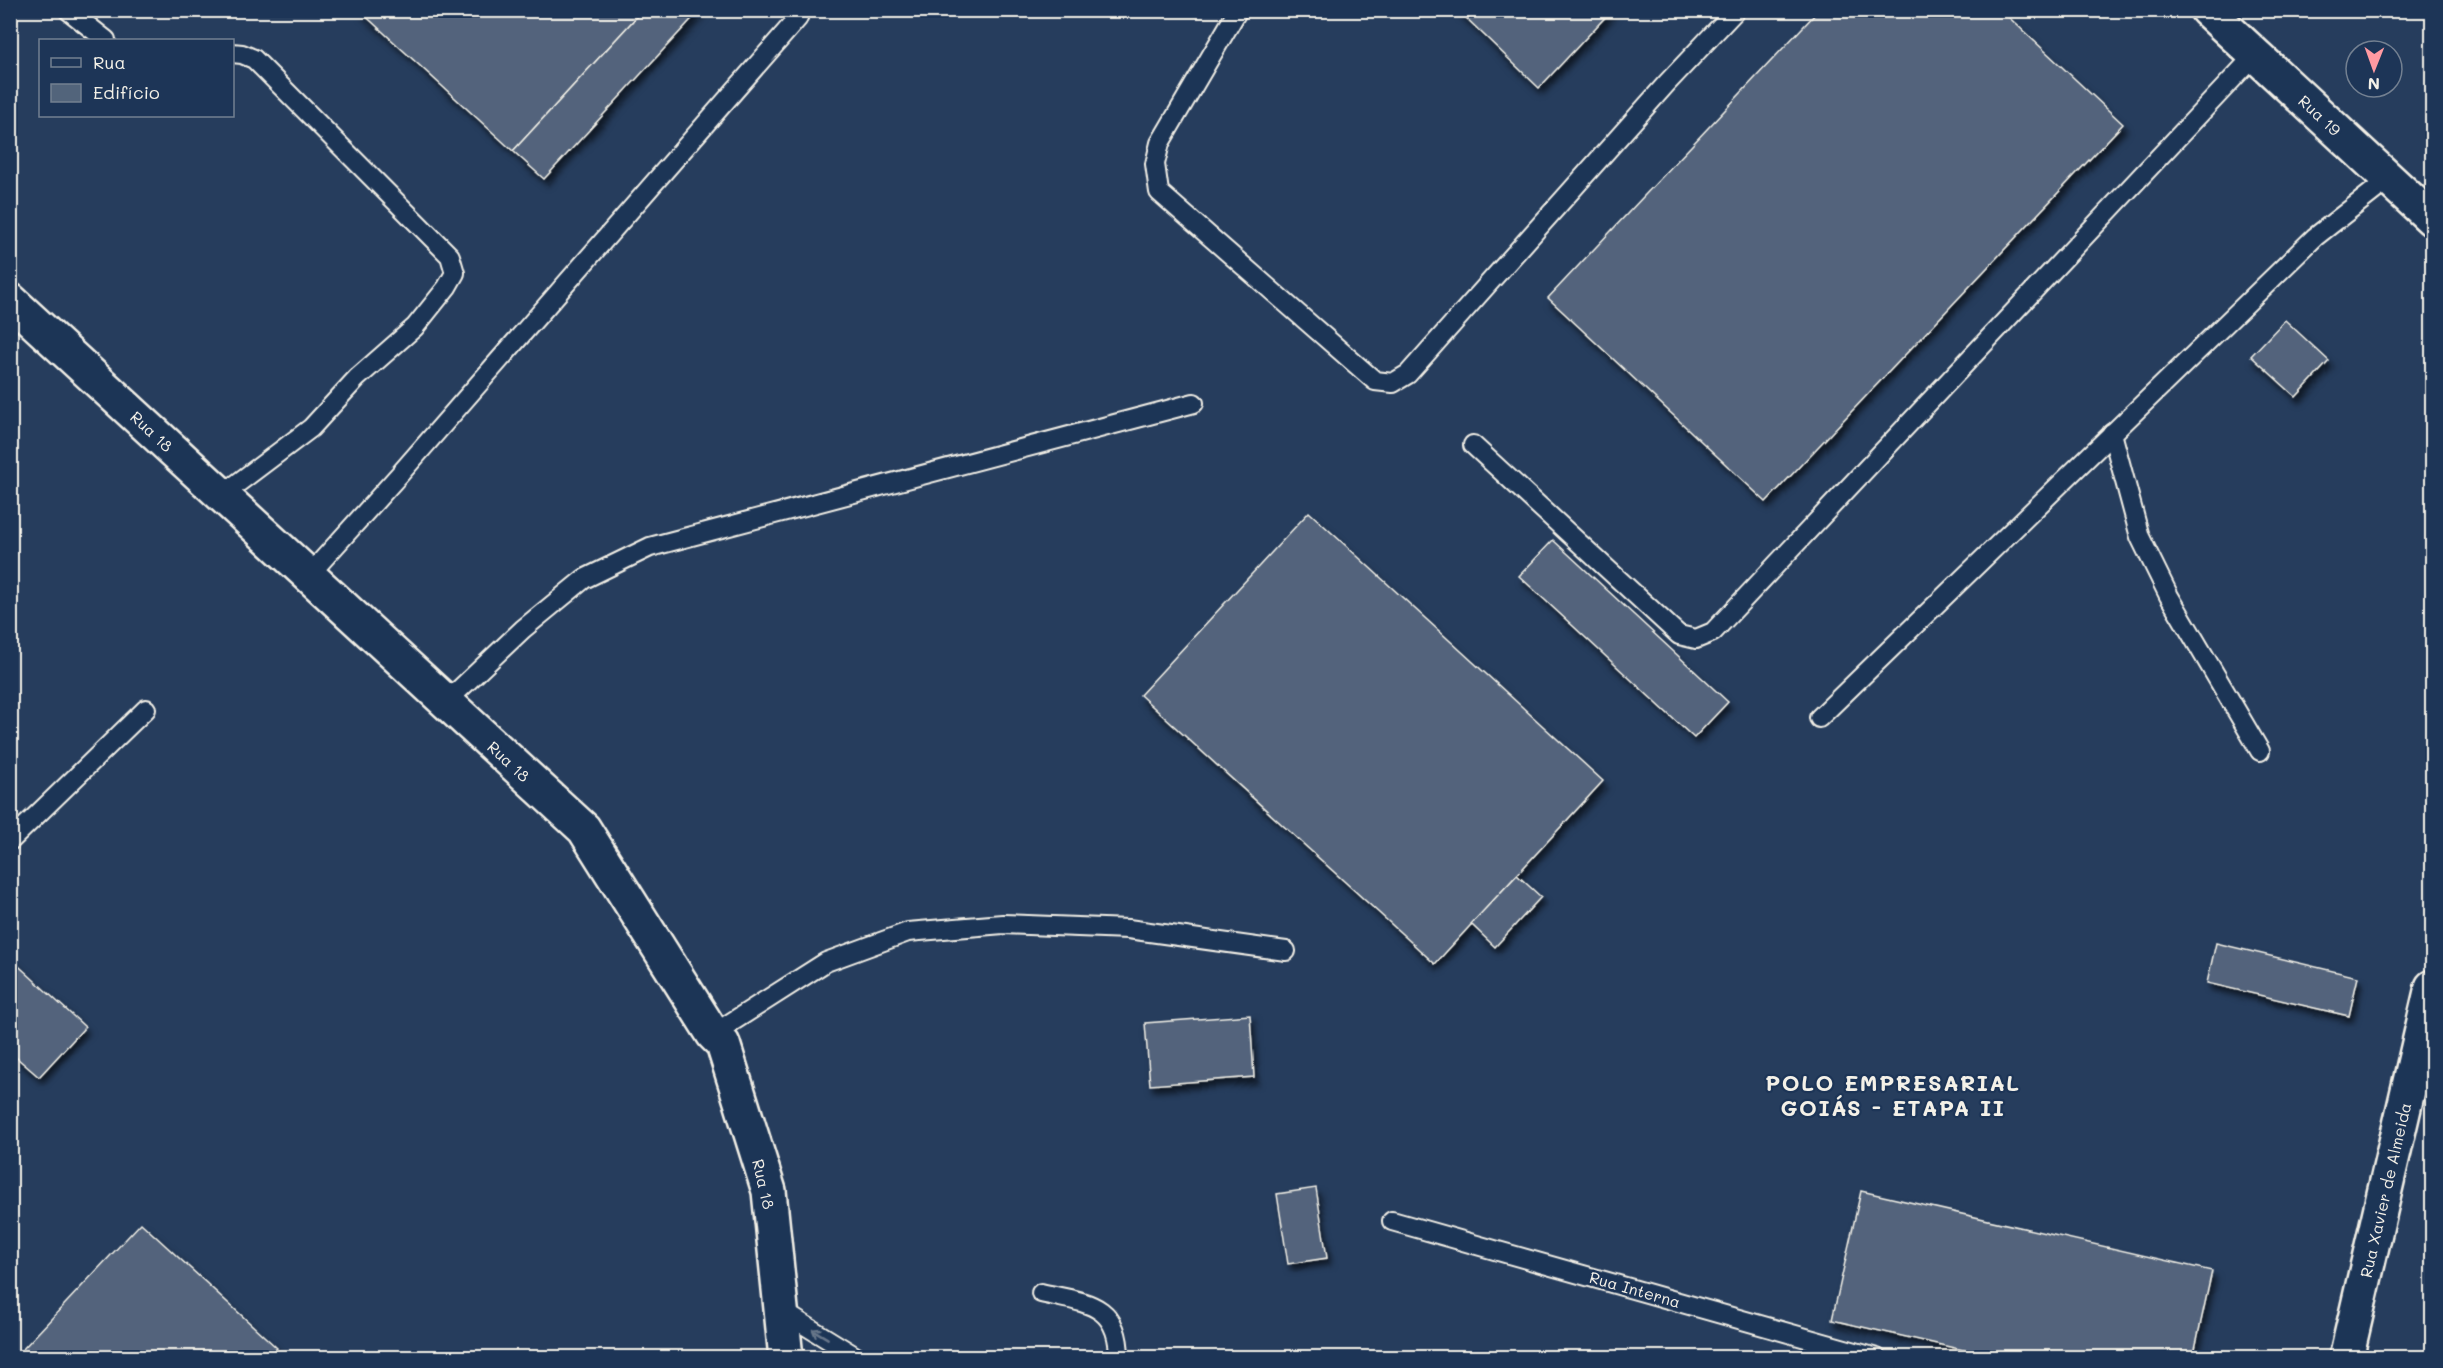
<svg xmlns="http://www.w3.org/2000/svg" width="2443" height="1368" font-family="Mali,sans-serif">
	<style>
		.building { fill: #52647b; stroke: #f4f1e8; stroke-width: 1.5; filter: url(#shadow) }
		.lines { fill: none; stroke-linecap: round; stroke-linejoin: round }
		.lane-casing { stroke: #f4f1e8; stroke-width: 22 }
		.street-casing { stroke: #f4f1e8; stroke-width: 38 }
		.lane { stroke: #1d3557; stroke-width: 18 }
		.street { stroke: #1d3557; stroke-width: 33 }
		.oneway { stroke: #68778a }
		.labels { text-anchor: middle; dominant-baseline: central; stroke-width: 4.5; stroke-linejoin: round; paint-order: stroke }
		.street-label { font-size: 16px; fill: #f4f1e8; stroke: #1d3557 }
		.district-label { font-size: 22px; font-weight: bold; letter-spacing: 1.5px; fill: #f4f1e8; stroke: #1d3557 }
	</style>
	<defs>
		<filter id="shadow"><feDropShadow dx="3.5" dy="6" stdDeviation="3" flood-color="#0009"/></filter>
	</defs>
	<rect width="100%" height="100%" fill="#263d5d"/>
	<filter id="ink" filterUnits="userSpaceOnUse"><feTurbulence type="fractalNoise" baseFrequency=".0167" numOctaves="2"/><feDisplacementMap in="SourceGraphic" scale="12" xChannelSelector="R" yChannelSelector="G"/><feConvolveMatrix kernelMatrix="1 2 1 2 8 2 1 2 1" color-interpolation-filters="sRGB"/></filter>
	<g filter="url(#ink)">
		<!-- building -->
		<g class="building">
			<path d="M359,10H643L513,151Z"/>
			<path d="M643,10H700L544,179L513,151Z"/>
			<path d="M1458,10H1612L1539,88Z"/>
			<path d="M1819,10H2001L2123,124L1766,502L1548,298Z"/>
			<path d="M2285,320L2329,361L2296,397L2251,356Z"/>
			<path d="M1309,512L1603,781L1435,964L1140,695Z"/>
			<path d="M1553,540L1728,702L1694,738L1519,576Z"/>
			<path d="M1517,875L1541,897L1495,947L1471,924Z"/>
			<path d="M2216,943L2358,977L2349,1016L2207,983Z"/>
			<path d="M10,958L85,1027L39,1077L10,1052Z"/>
			<path d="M1250,1015L1254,1077L1150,1085L1145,1023Z"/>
			<path d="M1316,1188L1327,1258L1288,1264L1277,1194Z"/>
			<path d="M1861,1191L2212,1271L2193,1358H1998L1832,1320Z"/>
			<path d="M141,1223L277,1348L268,1358H30L22,1350Z"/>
		</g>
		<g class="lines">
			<!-- lane casing -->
			<g class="lane-casing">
				<g id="lane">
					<path d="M68,10L106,40"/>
					<path d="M1238,10L1160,143L1155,164L1159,192L1375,381L1393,383L1408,374L1667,83L1736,10"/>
					<path d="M2112,433L2140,537L2169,596L2260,751"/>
					<path d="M1473,445L1679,635L1696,639L1713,632L2255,55"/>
					<path d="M222,495L311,428L357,378L415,327L447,287L455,273L450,256L254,59L242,54L232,53"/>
					<path d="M309,575L399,475L798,18L799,10"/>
					<path d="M446,702L523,629L584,579L650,547L1194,403"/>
					<path d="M1819,718L2315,237L2389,179"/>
					<path d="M10,841L146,709"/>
					<path d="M713,1034L826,962L908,932L1003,924L1128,929L1286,951"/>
					<path d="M1392,1221L1877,1358"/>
					<path d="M1041,1293C1085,1303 1119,1302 1119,1358"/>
					<path d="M782,1311L858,1358"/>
				</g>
			</g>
			<!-- street casing -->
			<g class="street-casing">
				<g id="street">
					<path d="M2207,10L2432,219"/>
					<path d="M10,300L584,829L713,1034L723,1044L769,1191L786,1358"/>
					<path d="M2346,1358L2432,987"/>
				</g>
			</g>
			<!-- lane -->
			<use href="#lane" class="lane"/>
			<!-- street -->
			<use href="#street" class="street"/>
		</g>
		<!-- one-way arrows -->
		<defs><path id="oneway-shaft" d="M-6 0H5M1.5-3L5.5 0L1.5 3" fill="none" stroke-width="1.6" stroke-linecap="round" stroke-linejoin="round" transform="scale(1.5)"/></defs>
		<use class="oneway" href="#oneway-shaft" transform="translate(820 1334) rotate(-149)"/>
	</g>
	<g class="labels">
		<!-- street labels -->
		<g class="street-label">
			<text transform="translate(2320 115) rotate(43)">Rua 19</text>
			<text transform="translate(152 431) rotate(43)">Rua 18</text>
			<text transform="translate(509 761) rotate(43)">Rua 18</text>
			<text transform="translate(764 1184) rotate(77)">Rua 18</text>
			<text transform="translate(2385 1190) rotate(-77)">Rua Xavier de Almeida</text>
			<text transform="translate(1635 1289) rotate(16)">Rua Interna</text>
		</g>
		<!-- district labels -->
		<g class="district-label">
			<text x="1893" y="1082">POLO EMPRESARIAL<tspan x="1893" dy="25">GOIÁS - ETAPA II</tspan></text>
		</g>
	</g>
	<!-- margin -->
	<rect width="2443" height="1368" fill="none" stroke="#1d3557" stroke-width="36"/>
	<rect x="18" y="18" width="2407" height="1332" fill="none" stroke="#f4f1e8" stroke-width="2" filter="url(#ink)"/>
	<!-- legend -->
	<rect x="39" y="39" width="195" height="78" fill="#1d3557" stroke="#738091" stroke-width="1.5"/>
	<rect x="51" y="58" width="30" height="9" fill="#1d3557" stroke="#738091" stroke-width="1.5"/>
	<text x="93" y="69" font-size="18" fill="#f4f1e8">Rua</text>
	<rect x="51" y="84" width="30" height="18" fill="#52647b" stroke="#738091" stroke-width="1.5"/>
	<text x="93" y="99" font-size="18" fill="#f4f1e8">Edifício</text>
	<!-- north arrow -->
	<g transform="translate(2374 69) rotate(181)"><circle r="28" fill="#1d3557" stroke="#738091" stroke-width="1.5"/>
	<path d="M0-4.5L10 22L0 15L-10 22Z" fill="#ff9aa2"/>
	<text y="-9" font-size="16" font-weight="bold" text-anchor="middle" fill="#f4f1e8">N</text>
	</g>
</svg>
